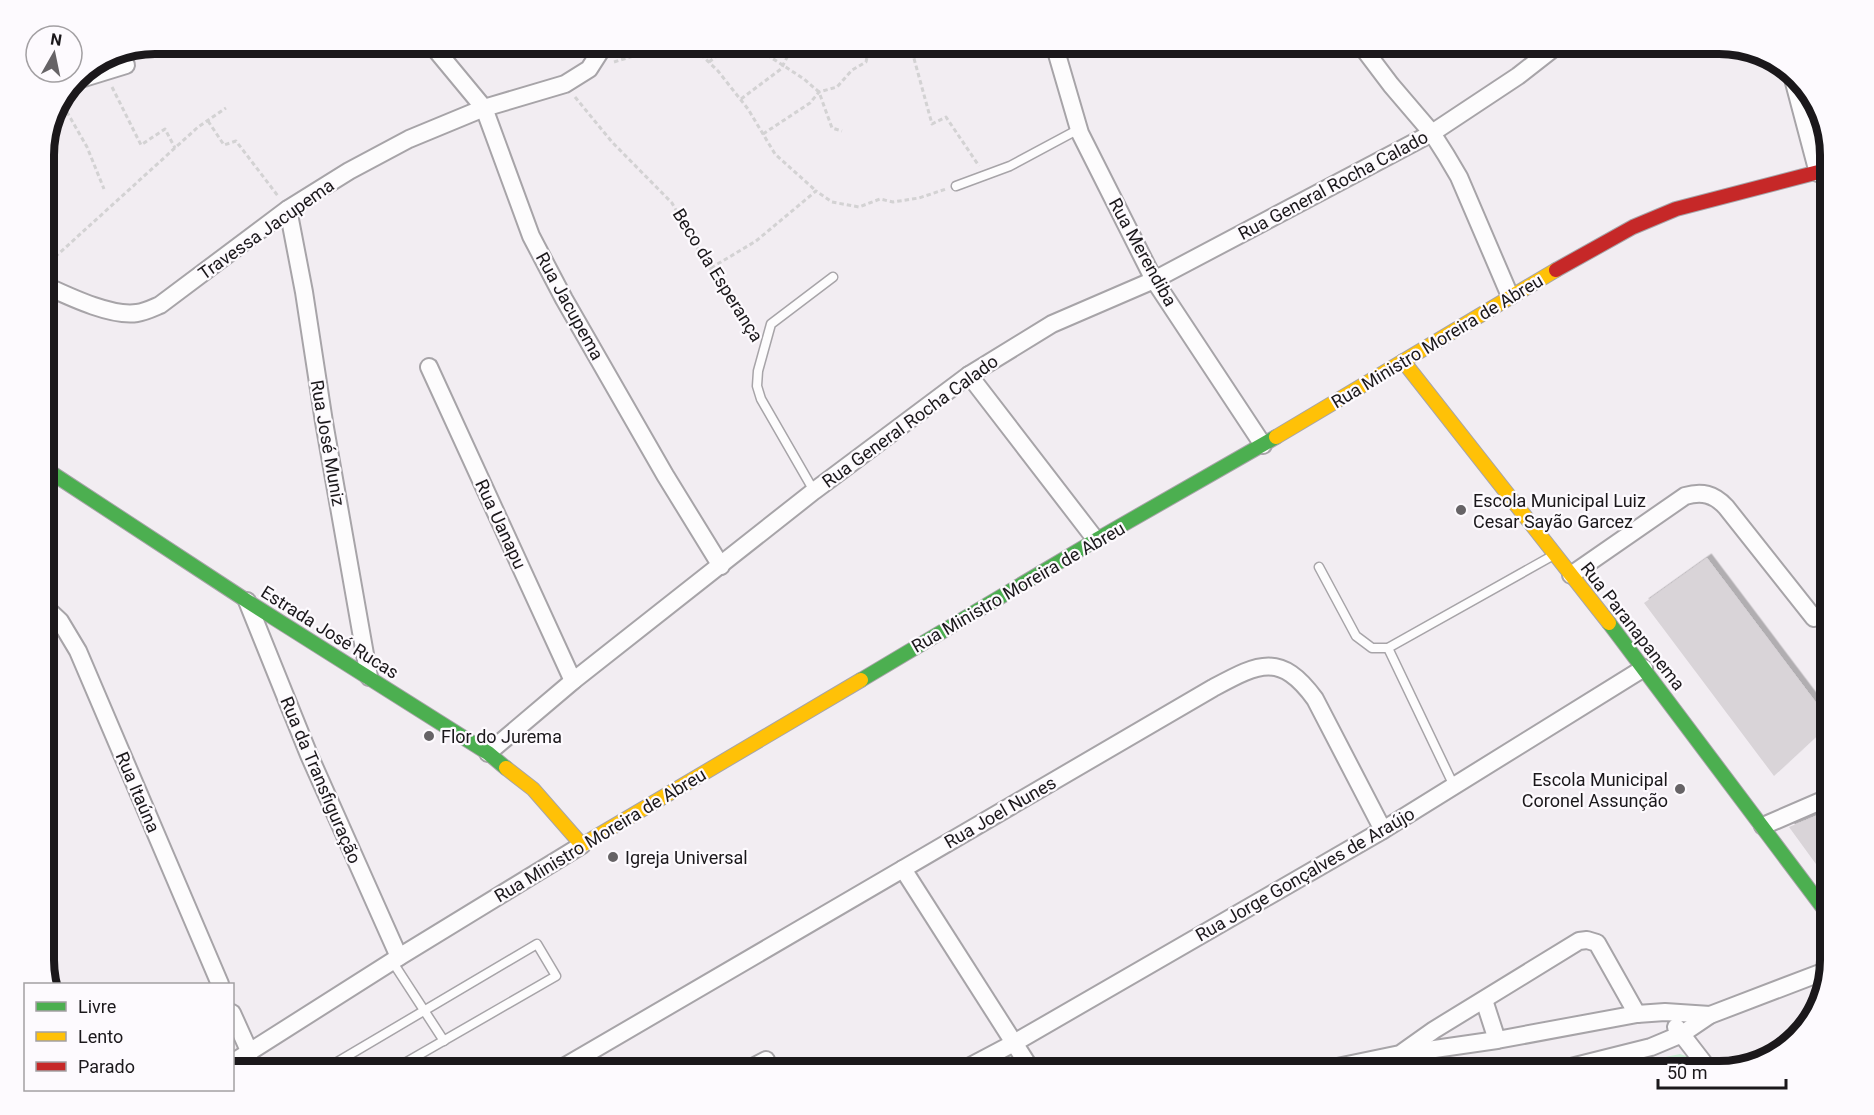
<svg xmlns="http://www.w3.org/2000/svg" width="1874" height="1115" font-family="Roboto,sans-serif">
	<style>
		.green { fill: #cceed5 }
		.building { fill: #d9d4d8; filter: url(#shadow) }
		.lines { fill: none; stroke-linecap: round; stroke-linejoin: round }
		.lane-casing { stroke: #a7a4a8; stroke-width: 11 }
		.street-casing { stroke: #a7a4a8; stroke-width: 20 }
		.fast-casing { stroke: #a7a4a8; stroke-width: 16 }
		.slow-casing { stroke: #a7a4a8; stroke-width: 16 }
		.jam-casing { stroke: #a7a4a8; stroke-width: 16 }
		.path { stroke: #d3d2d3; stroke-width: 3; stroke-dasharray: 4.5 3; stroke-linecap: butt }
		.lane { stroke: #fdfcfd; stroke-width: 8 }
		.street { stroke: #fdfcfd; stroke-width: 16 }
		.fast { stroke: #4caf50; stroke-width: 14 }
		.slow { stroke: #ffc107; stroke-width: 14 }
		.jam { stroke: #c62828; stroke-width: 14 }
		.poi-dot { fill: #666366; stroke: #fdfafe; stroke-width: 2 }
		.labels { text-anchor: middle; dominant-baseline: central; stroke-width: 4.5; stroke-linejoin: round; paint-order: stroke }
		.street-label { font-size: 18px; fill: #1b181b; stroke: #fdfafe }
		.poi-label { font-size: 18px; fill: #1b181b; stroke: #fdfafe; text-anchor: start }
		.rim { fill: none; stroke: #1b181b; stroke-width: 8 }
	</style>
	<defs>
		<filter id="shadow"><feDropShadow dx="4.5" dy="-4.5" stdDeviation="0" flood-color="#0004"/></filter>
	</defs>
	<rect width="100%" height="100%" fill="#f2edf2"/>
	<!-- green -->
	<g class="green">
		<path d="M1010,1050L1025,1071H970Z"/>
		<path d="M1680,1054L1700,1061L1705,1071H1598Z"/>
	</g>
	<!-- building -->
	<g class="building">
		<path d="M1707,558L1830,721V724L1774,776L1644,603Z"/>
		<path d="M1830,810V881L1829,882L1789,827Z"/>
	</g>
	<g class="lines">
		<!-- lane casing -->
		<g class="lane-casing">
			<g id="lane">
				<path d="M956,186L1010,166L1079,129"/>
				<path d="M814,491L761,399L757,386L758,371L771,324L833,277"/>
				<path d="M1319,567L1356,636L1372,648H1388L1552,556"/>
				<path d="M1388,648L1454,786"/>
				<path d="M392,961L444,1041"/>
				<path d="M322,1071L537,944L556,976L391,1071"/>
			</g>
		</g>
		<!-- street casing -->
		<g class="street-casing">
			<g id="street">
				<path d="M431,44L484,108L531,236L564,299L665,475L721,566"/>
				<path d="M1054,44L1080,133L1154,280L1263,445"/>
				<path d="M1360,44L1391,85L1432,133L1446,155L1459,177L1510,296"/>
				<path d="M1792,75L1818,173"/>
				<path d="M74,81L126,65"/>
				<path d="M288,209L304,292L324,422L369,677"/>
				<path d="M44,285C68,296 111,317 137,313C145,312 153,308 160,305L288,209L349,171L409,139L484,108L565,84L589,69L605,44"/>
				<path d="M429,367L573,681"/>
				<path d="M969,375L1096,540"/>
				<path d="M1571,575L1685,496C1702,491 1714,494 1726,507L1814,618"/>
				<path d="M247,601L309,755L399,957"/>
				<path d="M44,606L60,621L78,651L220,984"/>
				<path d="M488,753L573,681L814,491L969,375L1052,324L1154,280L1432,133L1518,76L1559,44"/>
				<path d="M1763,826L1830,797"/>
				<path d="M903,869L1032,1071"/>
				<path d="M1484,1000L1497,1040"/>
				<path d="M232,1013L250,1053"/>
				<path d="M1676,1027L1710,1071"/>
				<path d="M1403,1052L1434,1030L1579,941L1587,940L1597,943L1637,1014"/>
				<path d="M232,1063L399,957L582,845"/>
				<path d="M557,1071L1213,688C1258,664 1280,651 1315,699L1383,830"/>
				<path d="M745,1071L766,1060"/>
				<path d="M961,1071L1014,1043L1383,830L1644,668"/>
				<path d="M1318,1071L1400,1054L1497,1040L1637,1014L1665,1012L1710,1015"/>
				<path d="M1555,1071L1651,1047L1682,1034L1710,1015L1828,970"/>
			</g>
		</g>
		<!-- fast casing -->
		<g class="fast-casing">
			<g id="fast">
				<path d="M44,468L247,601L488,753L506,768"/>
				<path d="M1609,623L1830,917"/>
				<path d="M861,680L1096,540L1276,437"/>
			</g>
		</g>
		<!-- slow casing -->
		<g class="slow-casing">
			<g id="slow">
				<path d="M1403,361L1609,623"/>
				<path d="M1276,437L1556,270"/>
				<path d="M506,768L533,789L582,845L861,680"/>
			</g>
		</g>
		<!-- jam casing -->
		<g class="jam-casing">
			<path id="jam" d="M1556,270L1633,227L1676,209L1830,169"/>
		</g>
		<!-- path -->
		<g class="path">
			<path d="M690,44L718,71L748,109L775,154L816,191"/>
			<path d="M757,44L761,51L804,79L819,92L832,128L842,131"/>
			<path d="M910,44L932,124L946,117L979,166"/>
			<path d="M614,62L663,47L668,44"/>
			<path d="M709,62L732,44"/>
			<path d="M112,87L141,145L165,129L175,148"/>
			<path d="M575,97L612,142L672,203L703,258L756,335"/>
			<path d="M741,99L781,69L794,44"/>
			<path d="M63,105L87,147L104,189"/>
			<path d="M208,121L224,145L236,141L278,196"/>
			<path d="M763,134L810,103L819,92L837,87L852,70L866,62L870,44"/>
			<path d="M44,267L198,127L226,108"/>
			<path d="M711,268L756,241L816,191L832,202L859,207L880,199L893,202L919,198L946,189"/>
			<path d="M1508,1071L1540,1065"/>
		</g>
		<!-- lane -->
		<use href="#lane" class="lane"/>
		<!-- street -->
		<use href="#street" class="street"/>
		<!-- fast -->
		<use href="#fast" class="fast"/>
		<!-- slow -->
		<use href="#slow" class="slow"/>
		<!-- jam -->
		<use href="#jam" class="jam"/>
	</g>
	<!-- markers -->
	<g class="poi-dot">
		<circle cx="1461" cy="510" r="6"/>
		<circle cx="429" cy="736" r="6"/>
		<circle cx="1680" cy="789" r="6"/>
		<circle cx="613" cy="857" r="6"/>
	</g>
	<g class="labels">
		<!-- street labels -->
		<g class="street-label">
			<text transform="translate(1333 185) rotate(-28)">Rua General Rocha Calado</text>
			<text transform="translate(266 229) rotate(-35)">Travessa Jacupema</text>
			<text transform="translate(1143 252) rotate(61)">Rua Merendiba</text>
			<text transform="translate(718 275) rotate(58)">Beco da Esperança</text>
			<text transform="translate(570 306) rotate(61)">Rua Jacupema</text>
			<text transform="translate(1437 341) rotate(-31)">Rua Ministro Moreira de Abreu</text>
			<text transform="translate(910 421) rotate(-36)">Rua General Rocha Calado</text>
			<text transform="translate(328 443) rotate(80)">Rua José Muniz</text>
			<text transform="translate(501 524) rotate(65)">Rua Uanapu</text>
			<text transform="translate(1018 587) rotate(-30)">Rua Ministro Moreira de Abreu</text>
			<text transform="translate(1633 626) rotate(52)">Rua Paranapanema</text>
			<text transform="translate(330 632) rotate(32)">Estrada José Rucas</text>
			<text transform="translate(321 780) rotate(67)">Rua da Transfiguração</text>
			<text transform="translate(138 792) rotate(67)">Rua Itaúna</text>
			<text transform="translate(1000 812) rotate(-30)">Rua Joel Nunes</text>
			<text transform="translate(600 835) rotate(-31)">Rua Ministro Moreira de Abreu</text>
			<text transform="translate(1305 874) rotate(-30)">Rua Jorge Gonçalves de Araújo</text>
		</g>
		<!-- poi labels -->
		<g class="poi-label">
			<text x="1473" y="500">Escola Municipal Luiz<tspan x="1473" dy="21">Cesar Sayão Garcez</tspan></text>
			<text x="441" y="736">Flor do Jurema</text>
			<text x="1668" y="779" text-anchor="end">Escola Municipal<tspan x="1668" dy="21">Coronel Assunção</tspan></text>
			<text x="625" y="857">Igreja Universal</text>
		</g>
	</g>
	<!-- crop -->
	<path d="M0 0H1874V1115H0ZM155 54H1719A101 101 0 0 1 1820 155V960A101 101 0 0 1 1719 1061H155A101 101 0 0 1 54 960V155A101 101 0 0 1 155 54Z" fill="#fdfafe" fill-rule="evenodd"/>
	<path class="rim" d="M155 54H1719A101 101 0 0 1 1820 155V960A101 101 0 0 1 1719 1061H155A101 101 0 0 1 54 960V155A101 101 0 0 1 155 54Z"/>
	<!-- legend -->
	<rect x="24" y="983" width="210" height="108" fill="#fdfafe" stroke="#a3a0a3" stroke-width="1.5"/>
	<rect x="36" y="1002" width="30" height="9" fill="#4caf50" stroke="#a3a0a3" stroke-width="1.5"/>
	<text x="78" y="1013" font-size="18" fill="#1b181b">Livre</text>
	<rect x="36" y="1032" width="30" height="9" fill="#ffc107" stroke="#a3a0a3" stroke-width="1.5"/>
	<text x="78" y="1043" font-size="18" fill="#1b181b">Lento</text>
	<rect x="36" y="1062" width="30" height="9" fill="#c62828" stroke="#a3a0a3" stroke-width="1.5"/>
	<text x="78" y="1073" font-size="18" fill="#1b181b">Parado</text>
	<!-- north arrow -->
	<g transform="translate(54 54) rotate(9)"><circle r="28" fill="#fdfafe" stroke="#a3a0a3" stroke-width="1.5"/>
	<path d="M0-4.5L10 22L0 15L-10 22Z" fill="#666366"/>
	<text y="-9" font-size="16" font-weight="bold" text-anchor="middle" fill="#1b181b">N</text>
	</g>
	<!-- scale -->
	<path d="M1658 1079v9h128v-9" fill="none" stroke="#1b181b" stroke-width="3"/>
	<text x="1667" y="1079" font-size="18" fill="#1b181b" stroke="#fdfafe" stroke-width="4.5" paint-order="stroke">50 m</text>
</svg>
